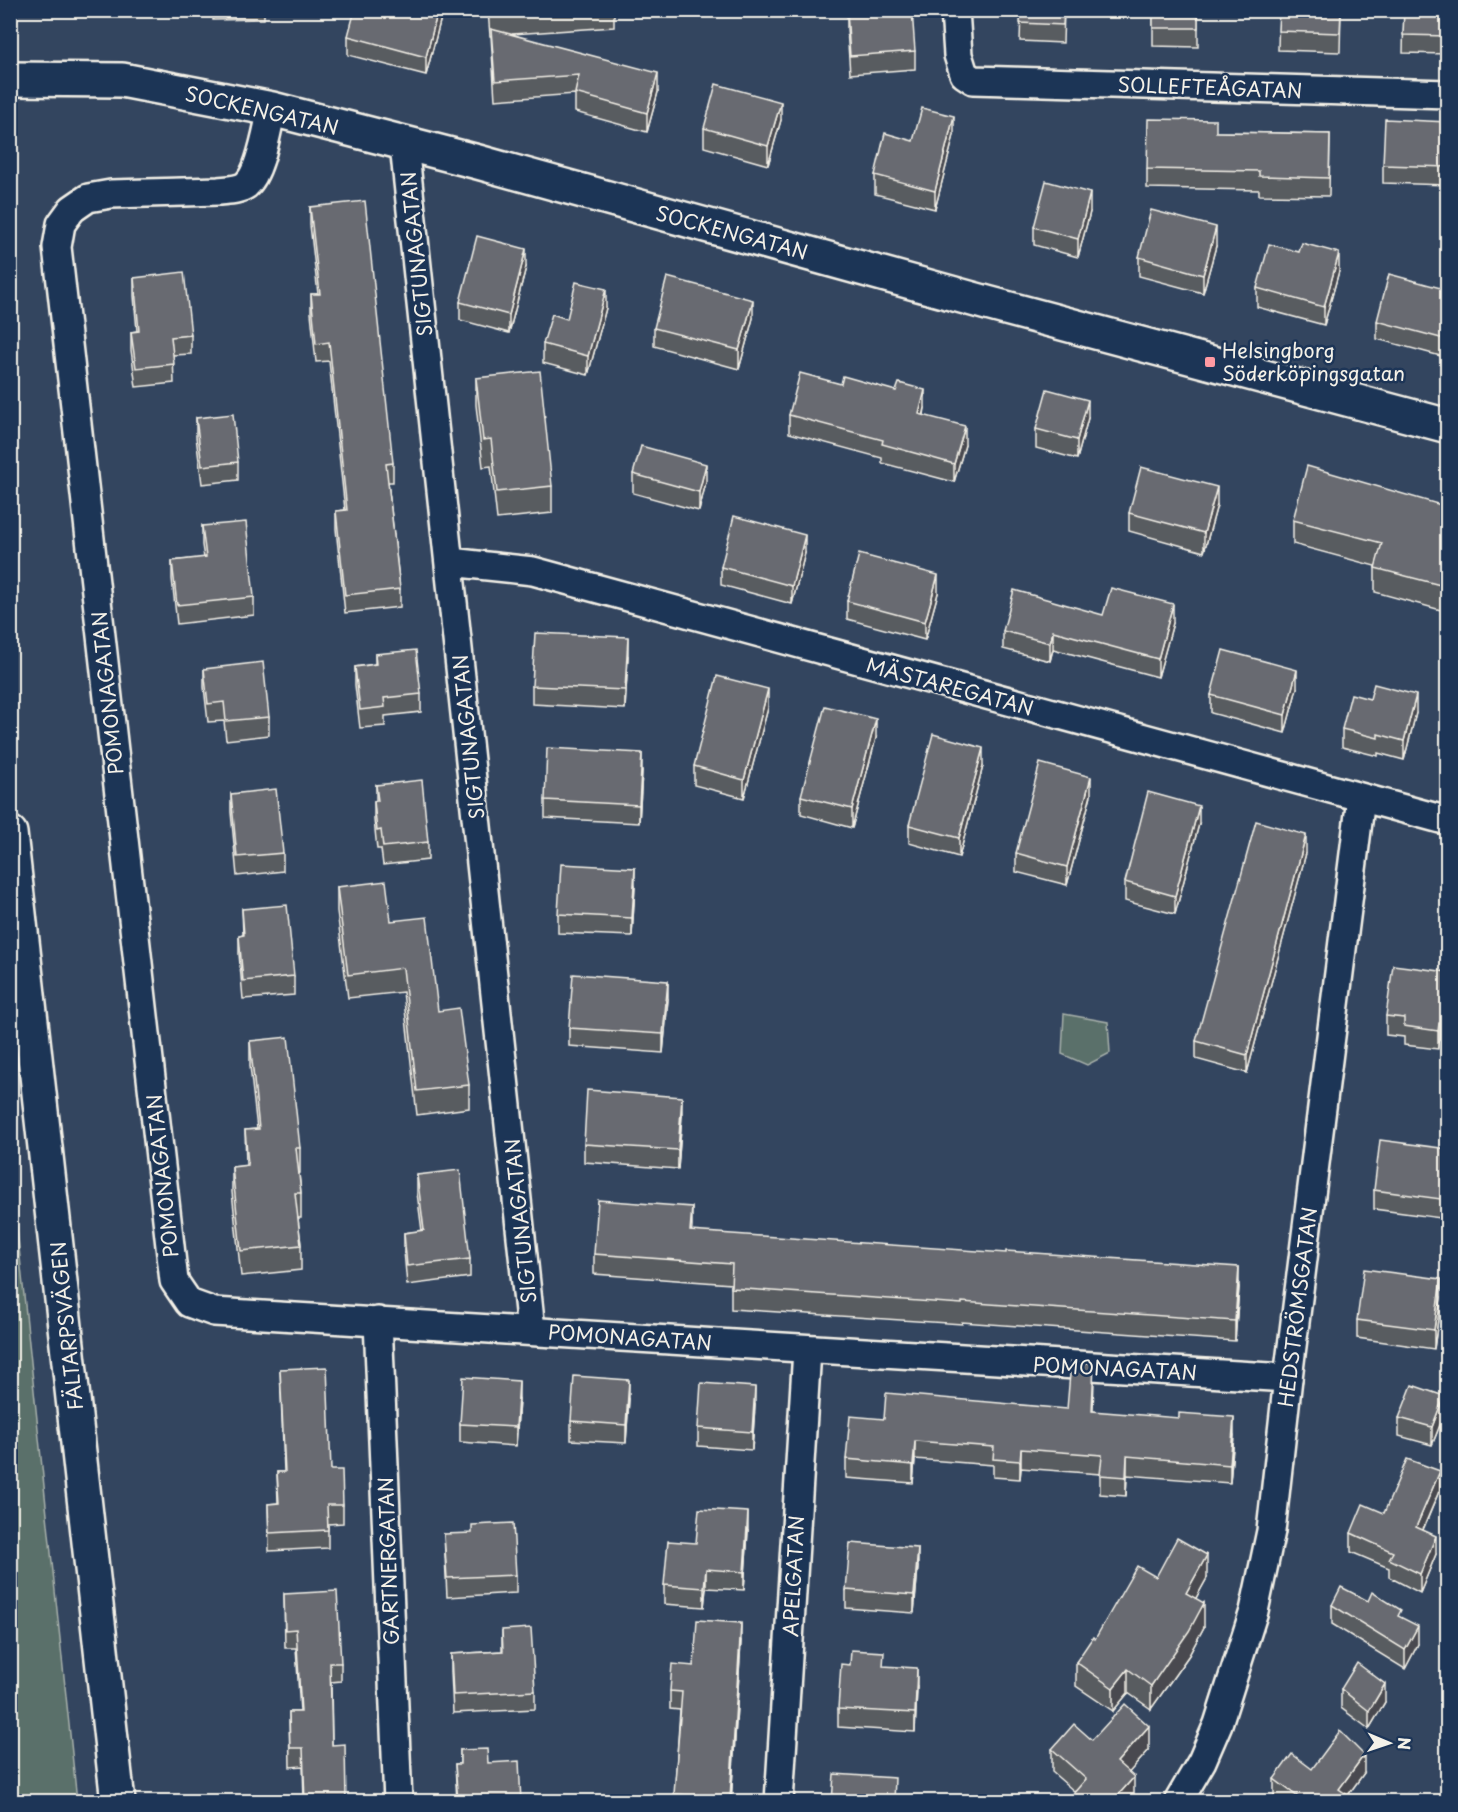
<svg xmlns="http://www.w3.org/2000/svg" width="1458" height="1812" font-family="'Playpen Sans',sans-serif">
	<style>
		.green { fill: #5a6f6b; stroke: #a7b0aa; stroke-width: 1.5 }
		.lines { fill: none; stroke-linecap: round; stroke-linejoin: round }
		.street-casing { stroke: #f4f1e8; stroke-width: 32 }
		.secondary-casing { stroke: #f4f1e8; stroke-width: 38 }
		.street { stroke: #1d3557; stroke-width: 27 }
		.secondary { stroke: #1d3557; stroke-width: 33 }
		.wall { fill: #595b61; stroke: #f4f1e8; stroke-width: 1.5 }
		.shaded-wall { fill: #484a4f; stroke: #f4f1e8; stroke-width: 1.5 }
		.building { fill: #676a71; stroke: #f4f1e8; stroke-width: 1.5 }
		.poi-dot { fill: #ff9aa2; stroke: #1d3557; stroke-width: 2 }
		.labels { text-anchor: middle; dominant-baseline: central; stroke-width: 5; stroke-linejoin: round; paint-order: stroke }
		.street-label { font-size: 20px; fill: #f4f1e8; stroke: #1d3557 }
		.poi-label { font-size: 20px; fill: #f4f1e8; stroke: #1d3557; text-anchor: start }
	</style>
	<rect width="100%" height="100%" fill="#33455f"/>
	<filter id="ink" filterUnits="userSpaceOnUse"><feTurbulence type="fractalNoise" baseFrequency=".0167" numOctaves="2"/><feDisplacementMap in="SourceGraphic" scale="12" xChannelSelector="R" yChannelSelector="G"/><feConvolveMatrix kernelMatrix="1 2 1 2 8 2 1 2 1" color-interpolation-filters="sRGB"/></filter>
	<g filter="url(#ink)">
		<!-- green -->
		<g class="green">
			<path d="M1064,1014L1108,1022L1110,1053L1087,1065L1062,1054Z"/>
			<path d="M11,1219H16L77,1801H11Z"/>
		</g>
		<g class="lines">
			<!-- street casing -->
			<g class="street-casing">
				<g id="street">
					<path d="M955,10L958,55L964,74L973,80L1448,94"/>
					<path d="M272,109C267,129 261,172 246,185C239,190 227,190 219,191L111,194L88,198L72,209L61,224L57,247L174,1281L189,1303L214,1312L1288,1378"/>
					<path d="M404,145L531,1330"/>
					<path d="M450,562L533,571L1448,821"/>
					<path d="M378,1321L398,1802"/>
					<path d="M779,1802L807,1350"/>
					<path d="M1178,1802L1202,1761L1218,1724L1254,1611L1271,1531L1288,1378L1361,798"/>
				</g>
			</g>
			<!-- secondary casing -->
			<g class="secondary-casing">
				<g id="secondary">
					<path d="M10,79L122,80L272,109L478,162L987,303L1448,426"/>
					<path d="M10,833L118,1802"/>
				</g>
			</g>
			<!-- street -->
			<use href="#street" class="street"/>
			<!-- secondary -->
			<use href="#secondary" class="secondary"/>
		</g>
		<!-- wall -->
		<g class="wall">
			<path d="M213,10H264V19L213,20Z"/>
			<path d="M443,10L426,75L348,55V36Z"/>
			<path d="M488,10H614V27L512,34L658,92L647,132L575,112V94L495,100L491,36H490Z"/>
			<path d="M1021,10H1064L1063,43L1020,41Z"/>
			<path d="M1153,10H1198V47L1153,46Z"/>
			<path d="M1279,10H1341L1340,52L1278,50Z"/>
			<path d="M1404,10H1448V54L1403,53Z"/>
			<path d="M847,11L915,51V69L850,74L847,29Z"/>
			<path d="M781,120L768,165L704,147V128Z"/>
			<path d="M1448,122V185L1383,183V165Z"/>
			<path d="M1216,132L1330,134L1329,196L1259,195V190L1147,188V169Z"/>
			<path d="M954,135L935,209L875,194V175Z"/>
			<path d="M310,207L393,463V482H388L400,589V607L345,613L336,529V511L345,510L329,361L316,362L311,313V294H318L310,225Z"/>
			<path d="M1090,212L1078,257L1034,245V227Z"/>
			<path d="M1216,246L1203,293L1139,276V257Z"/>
			<path d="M1299,252L1339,271L1324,325L1257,307V288Z"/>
			<path d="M526,267L509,333L460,320V302Z"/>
			<path d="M134,278L191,335V354L173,355L174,383L136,387L131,350V332L137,331L134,296Z"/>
			<path d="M1448,290V358L1377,339V321Z"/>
			<path d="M606,308L588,375L543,363V344L567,319Z"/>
			<path d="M753,318L739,369L654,346V328Z"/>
			<path d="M476,378L552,486V513L497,519L491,466L483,467L476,405Z"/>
			<path d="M925,408L924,415L965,445L954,482L882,463V458L789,433V415Z"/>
			<path d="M196,418L238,462V480L202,484L196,437Z"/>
			<path d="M1088,418L1077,459L1036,448V429Z"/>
			<path d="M633,474L706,482L699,511L633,493Z"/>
			<path d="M1217,505L1204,552L1129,531V513Z"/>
			<path d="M1448,507V612L1375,592V566L1293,544V520Z"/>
			<path d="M202,526L254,597V615L177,624L172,579V561L204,558L202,545Z"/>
			<path d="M805,553L792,604L721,585V567Z"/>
			<path d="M938,593L925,640L847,619V601Z"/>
			<path d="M1103,615L1173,623L1158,677L1053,649L1050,661L1003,649V631Z"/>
			<path d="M375,654L421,694V712L385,716V726L360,728L355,685V667L375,664Z"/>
			<path d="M628,656L625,709L532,704V686Z"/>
			<path d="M204,669L269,717V735L226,740L224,721L208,722L204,687Z"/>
			<path d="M1297,688L1285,733L1211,713V695Z"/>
			<path d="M1370,699L1416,713L1404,760L1378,753V756L1342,747V729Z"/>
			<path d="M768,708L744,798L694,785V766Z"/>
			<path d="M876,738L852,828L801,814V796Z"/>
			<path d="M983,766L959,857L909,843V825Z"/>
			<path d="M642,771L639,823L545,818V800Z"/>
			<path d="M376,785L428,842V860L383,865L381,849H377L374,820V801H376Z"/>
			<path d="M231,794L283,853V871L237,876L231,812Z"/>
			<path d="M1091,795L1067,885L1016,872V853Z"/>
			<path d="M1199,824L1175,914L1125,901V882Z"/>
			<path d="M1306,853L1247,1073L1196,1059V1041Z"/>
			<path d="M635,886L632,936L558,933V914Z"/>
			<path d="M337,887L391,921L469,1085V1108L417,1115L403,992L348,998L337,911Z"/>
			<path d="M242,909L294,976V995L243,999L239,954V936L243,935Z"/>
			<path d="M1448,972V1042L1439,1041L1438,1049L1404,1045V1037L1386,1035V1016Z"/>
			<path d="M668,999L663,1053L569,1046V1028Z"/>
			<path d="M250,1041L300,1148V1173H299L301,1193V1218H298L301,1245V1270L241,1276L232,1192V1167L246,1166L245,1130L257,1129L250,1066Z"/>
			<path d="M682,1115L678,1169L584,1162V1144Z"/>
			<path d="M1448,1149V1219L1374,1209V1190Z"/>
			<path d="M417,1175L470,1259V1277L407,1285L404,1251V1233L422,1231L417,1193Z"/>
			<path d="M692,1232L1239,1287L1235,1341L962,1322V1324L731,1309V1284L594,1274V1254Z"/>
			<path d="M1441,1297L1434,1349L1357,1338V1320Z"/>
			<path d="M280,1369L331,1470L343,1505V1523L328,1524V1548L269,1551L268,1504L278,1503L277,1472H284Z"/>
			<path d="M1094,1382L1093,1411L1234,1435L1230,1483L1127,1475L1126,1496L1100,1494V1474L1021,1468L1020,1479L993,1477V1465L915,1459L913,1483L846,1478V1459L884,1419L1067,1409Z"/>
			<path d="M519,1399L516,1446L460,1442V1424Z"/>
			<path d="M629,1399L626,1443L571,1440V1421Z"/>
			<path d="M755,1405L752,1450L698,1446V1428Z"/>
			<path d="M1444,1415L1432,1445L1399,1436V1418Z"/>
			<path d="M1440,1489L1423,1530L1436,1554L1420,1593L1389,1577V1568L1351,1552V1533L1384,1513Z"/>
			<path d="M748,1531L744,1590L706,1588L704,1607L664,1604V1585L696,1543Z"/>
			<path d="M444,1534L516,1575V1593L447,1597Z"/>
			<path d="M918,1567L914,1613L846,1608V1590Z"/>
			<path d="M1156,1577L1207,1578L1196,1598L1204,1627L1189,1655L1151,1709L1128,1693L1113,1711L1076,1686V1662L1095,1639Z"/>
			<path d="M284,1594L341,1663V1681L331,1682L332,1745L346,1802H304L303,1766L290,1767L289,1712H300L296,1648H285Z"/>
			<path d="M1368,1601L1401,1618L1418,1644L1405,1669L1332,1624V1605Z"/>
			<path d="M502,1630L535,1691V1709L453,1713L451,1672V1654L502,1651Z"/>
			<path d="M741,1641L731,1802H674L680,1710L670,1709V1691L694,1666Z"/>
			<path d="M917,1687L915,1732L838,1727V1709Z"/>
			<path d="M1341,1689L1385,1702L1369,1729L1341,1708Z"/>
			<path d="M1092,1740L1149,1750L1129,1772L1134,1800L1133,1802H1066L1075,1792L1052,1772V1749Z"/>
			<path d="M460,1750L488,1763L521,1802H457L455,1764H460Z"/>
			<path d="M1312,1769L1364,1773L1348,1795L1356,1802H1280L1274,1797V1779Z"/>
		</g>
		<!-- shaded-wall -->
		<g class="shaded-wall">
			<path d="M438,10H443L426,75V57Z"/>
			<path d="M658,73V92L647,132V113Z"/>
			<path d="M781,102V120L768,165V146Z"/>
			<path d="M954,116V135L935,209V191Z"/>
			<path d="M1090,193V212L1078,257V239Z"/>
			<path d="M1216,227V246L1203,293V275Z"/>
			<path d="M526,249V267L509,333V315Z"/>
			<path d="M1339,253V271L1324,325V307Z"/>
			<path d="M606,289V308L588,375V356Z"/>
			<path d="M753,300V318L739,369V350Z"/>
			<path d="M925,390V408L919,433V414Z"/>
			<path d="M1088,400V418L1077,459V440Z"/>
			<path d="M965,426V445L954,482V464Z"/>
			<path d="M706,464V482L699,511V492Z"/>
			<path d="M1217,487V505L1204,552V533Z"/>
			<path d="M805,535V553L792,604V586Z"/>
			<path d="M938,575V593L925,640V622Z"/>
			<path d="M1173,604V623L1158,677V659Z"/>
			<path d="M1053,631V649L1050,661V643Z"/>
			<path d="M628,637V656L625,709V690Z"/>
			<path d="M1297,670V688L1285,733V715Z"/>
			<path d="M768,689V708L744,798V780Z"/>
			<path d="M1416,695V713L1404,760V741Z"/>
			<path d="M876,719V738L852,828V809Z"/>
			<path d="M983,748V766L959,857V838Z"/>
			<path d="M642,753V771L639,823V805Z"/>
			<path d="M1091,777V795L1067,885V867Z"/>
			<path d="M1199,806V824L1175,914V896Z"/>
			<path d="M1306,835V853L1247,1073V1055Z"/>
			<path d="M635,868V886L632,936V918Z"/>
			<path d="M668,981V999L663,1053V1034Z"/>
			<path d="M1439,1023V1041L1438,1049V1031Z"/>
			<path d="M682,1097V1115L678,1169V1150Z"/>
			<path d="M692,1207V1227L690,1252V1231Z"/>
			<path d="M1239,1267V1287L1235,1341V1321Z"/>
			<path d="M1441,1279V1297L1434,1349V1330Z"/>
			<path d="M629,1380V1399L626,1443V1425Z"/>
			<path d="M519,1381V1399L516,1446V1427Z"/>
			<path d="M755,1387V1405L752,1450V1432Z"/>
			<path d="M1444,1396V1415L1432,1445V1427Z"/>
			<path d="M1234,1417V1435L1230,1483V1465Z"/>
			<path d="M915,1441V1459L913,1483V1465Z"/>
			<path d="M1021,1449V1468L1020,1479V1461Z"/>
			<path d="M1127,1456V1475L1126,1496V1477Z"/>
			<path d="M1440,1471V1489L1416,1545V1527Z"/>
			<path d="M748,1512V1531L744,1590V1572Z"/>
			<path d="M1436,1536V1554L1420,1593V1574Z"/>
			<path d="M918,1548V1567L914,1613V1595Z"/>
			<path d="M1207,1555V1578L1186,1616V1593Z"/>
			<path d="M706,1569V1588L704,1607V1588Z"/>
			<path d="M1204,1603V1627L1189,1655L1151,1709V1686Z"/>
			<path d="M741,1623V1641L731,1802H730Z"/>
			<path d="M1418,1626V1644L1405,1669V1650Z"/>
			<path d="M917,1668V1687L915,1732V1713Z"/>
			<path d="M1128,1669V1693L1113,1711V1688Z"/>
			<path d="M1385,1684V1702L1369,1729V1711Z"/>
			<path d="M1149,1726V1750L1117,1786V1762Z"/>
			<path d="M1364,1755V1773L1343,1802L1339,1789Z"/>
			<path d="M1134,1777V1800L1133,1802H1112Z"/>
		</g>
		<!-- building -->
		<g class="building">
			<path d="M355,10H438L426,57L348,36Z"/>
			<path d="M490,10H587L490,17Z"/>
			<path d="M854,10H912L915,51L850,56L847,11Z"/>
			<path d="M1021,10H1064L1063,25L1020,23Z"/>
			<rect x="1153" y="10" width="45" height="18"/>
			<path d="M1279,10H1341L1340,33L1278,31Z"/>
			<path d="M1404,10H1448V36L1403,35Z"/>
			<path d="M491,29L658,73L647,113L575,93L579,75L495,81Z"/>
			<path d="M716,84L781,102L768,146L704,128Z"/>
			<path d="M922,108L954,116L935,191L875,175L885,133L913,141Z"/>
			<path d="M1148,119L1216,120V132L1330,134L1329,178L1259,176V171L1147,169Z"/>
			<path d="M1385,119L1448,122V167L1383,165Z"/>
			<path d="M1046,181L1090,193L1078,239L1034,227Z"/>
			<path d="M365,201L393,463L386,464L400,589L345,595L336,511L347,510L329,342L316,344L311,294H320L310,207Z"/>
			<path d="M1151,210L1216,227L1203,275L1139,257Z"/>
			<path d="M477,236L526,249L509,315L460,302Z"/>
			<path d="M1302,243L1339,253L1324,307L1257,288L1269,244L1299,252Z"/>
			<path d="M184,272L191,335L171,337L174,364L136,368L131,332L139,331L134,278Z"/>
			<path d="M1389,274L1448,290V340L1377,321Z"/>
			<path d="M667,277L753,300L739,350L654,328Z"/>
			<path d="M576,282L606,289L588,356L543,344L552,314L567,319Z"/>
			<path d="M540,371L552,486L497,492L491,439L483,440L476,378Z"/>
			<path d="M800,373L841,384L843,376L896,391L899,383L925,390L919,414L965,426L954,464L882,444L883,440L789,415Z"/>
			<path d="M1047,389L1088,400L1077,440L1036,429Z"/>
			<path d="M233,414L238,462L202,466L196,418Z"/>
			<path d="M641,446L706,464L699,492L633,474Z"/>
			<path d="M1307,466L1448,507V587L1375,568L1382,543L1293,520Z"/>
			<path d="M1141,467L1217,487L1204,533L1129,513Z"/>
			<path d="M734,516L805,535L792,586L721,567Z"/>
			<path d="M246,522L254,597L177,605L172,561L206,557L202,526Z"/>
			<path d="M859,554L938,575L925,622L847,601Z"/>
			<path d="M1111,588L1173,604L1158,659L1053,631L1050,643L1003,631L1014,590L1103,615Z"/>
			<path d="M535,633L628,637L625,690L532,686Z"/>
			<path d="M416,650L421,694L384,698L385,707L360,710L355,667L376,664L375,654Z"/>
			<path d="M1223,650L1297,670L1285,715L1211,695Z"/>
			<path d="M263,662L269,717L226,721L224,702L208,704L204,669Z"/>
			<path d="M717,676L768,689L744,780L694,766Z"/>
			<path d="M1374,684L1416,695L1404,741L1378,734V738L1342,729L1351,694L1370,699Z"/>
			<path d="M825,706L876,719L852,809L801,796Z"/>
			<path d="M933,734L983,748L959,838L909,825Z"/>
			<path d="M547,748L642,753L639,805L545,800Z"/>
			<path d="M1040,763L1091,777L1067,867L1016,853Z"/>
			<path d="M422,780L428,842L383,847L381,830L377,831L374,801H378L376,785Z"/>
			<path d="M276,789L283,853L237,857L231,794Z"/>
			<path d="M1148,792L1199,806L1175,896L1125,882Z"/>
			<path d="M1256,821L1306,835L1247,1055L1196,1041Z"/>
			<path d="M561,864L635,868L632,918L558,914Z"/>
			<path d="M386,881L391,921L427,917L438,1011L459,1008L469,1085L417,1091L403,968L348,975L337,887Z"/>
			<path d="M287,905L294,976L243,981L239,936L244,935L242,909Z"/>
			<path d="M1393,965L1448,972V1024L1439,1023L1438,1031L1404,1026V1018L1386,1016Z"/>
			<path d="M573,974L668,981L663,1034L569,1028Z"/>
			<path d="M288,1037L300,1148H296L301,1193H295L301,1245L241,1251L232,1167L248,1165L245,1130L259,1129L250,1041Z"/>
			<path d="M587,1090L682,1097L678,1150L584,1144Z"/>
			<path d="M1380,1140L1448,1149V1200L1374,1190Z"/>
			<path d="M460,1170L470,1259L407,1266L404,1233L424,1230L417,1175Z"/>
			<path d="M598,1200L692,1207L690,1231L1006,1253V1251L1239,1267L1235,1321L962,1302V1304L731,1288L732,1264L594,1254Z"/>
			<path d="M1364,1269L1441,1279L1434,1330L1357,1320Z"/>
			<path d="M1071,1362L1094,1363L1092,1411L1179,1418V1413L1234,1417L1230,1465L1127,1456L1126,1477L1100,1475L1102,1455L1021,1449L1020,1461L993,1459L994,1447L915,1441L913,1465L846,1459L850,1416L884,1419L886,1393L1067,1409Z"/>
			<path d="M327,1367L331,1470H342L343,1505H327L328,1530L269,1533L268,1504L279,1503L277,1472H285L280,1369Z"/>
			<path d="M574,1376L629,1380L626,1425L571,1421Z"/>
			<path d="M463,1377L519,1381L516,1427L460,1424Z"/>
			<path d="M701,1383L755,1387L752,1432L698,1428Z"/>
			<path d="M1412,1385L1444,1396L1432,1427L1399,1418Z"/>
			<path d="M1407,1459L1440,1471L1416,1527L1436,1536L1420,1574L1389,1559L1393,1552L1351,1533L1363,1504L1384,1513Z"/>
			<path d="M699,1509L748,1512L744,1572L706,1569L704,1588L664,1585L668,1541L696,1543Z"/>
			<path d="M513,1523L516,1575L447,1578L444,1534L472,1533V1525Z"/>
			<path d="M1177,1538L1207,1555L1186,1593L1204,1603L1189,1631L1151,1686L1128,1669L1113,1688L1076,1662L1093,1637L1095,1639L1137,1566L1156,1577Z"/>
			<path d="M850,1543L918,1548L914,1595L846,1590Z"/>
			<path d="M1341,1587L1368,1601L1372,1592L1401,1610L1398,1616L1418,1626L1405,1650L1332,1605Z"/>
			<path d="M337,1591L341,1663H330L332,1745L345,1744L346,1802H305L303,1748H290L289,1712H301L296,1629L285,1630L284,1594Z"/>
			<path d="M697,1620L741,1623L730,1798L674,1794L682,1692L670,1691L672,1664L694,1666Z"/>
			<path d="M531,1628L535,1691L453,1695L451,1654L503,1651L502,1630Z"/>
			<path d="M851,1650L884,1652L883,1666L917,1668L915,1713L838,1709L841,1664L850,1665Z"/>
			<path d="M1357,1663L1385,1684L1369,1711L1341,1689Z"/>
			<path d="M1125,1704L1149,1726L1117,1762L1134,1777L1112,1802H1066L1086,1779L1052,1749L1074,1724L1092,1740Z"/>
			<path d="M1340,1731L1364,1755L1339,1789L1356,1801V1802H1305L1274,1779L1292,1754L1312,1769Z"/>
			<path d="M487,1749L488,1763L519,1761L521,1802H458L455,1764H460V1750Z"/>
			<path d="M834,1774L895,1778L894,1802H832Z"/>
		</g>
	</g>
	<!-- markers -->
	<rect class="poi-dot" x="1204" y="356" width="12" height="12" rx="3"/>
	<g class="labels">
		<!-- street labels -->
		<g class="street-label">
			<text transform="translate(1210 87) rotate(2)">SOLLEFTEÅGATAN</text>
			<text transform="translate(262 110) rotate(13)">SOCKENGATAN</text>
			<text transform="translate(732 232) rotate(15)">SOCKENGATAN</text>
			<text transform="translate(416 254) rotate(-96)">SIGTUNAGATAN</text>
			<text transform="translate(950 686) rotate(15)">MÄSTAREGATAN</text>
			<text transform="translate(107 693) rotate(-96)">POMONAGATAN</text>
			<text transform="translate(468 737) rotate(-96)">SIGTUNAGATAN</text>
			<text transform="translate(162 1176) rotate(-96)">POMONAGATAN</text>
			<text transform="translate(520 1221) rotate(-96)">SIGTUNAGATAN</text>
			<text transform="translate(1297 1307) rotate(-83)">HEDSTRÖMSGATAN</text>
			<text transform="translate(66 1326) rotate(-96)">FÄLTARPSVÄGEN</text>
			<text transform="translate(630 1337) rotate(4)">POMONAGATAN</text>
			<text transform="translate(1115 1368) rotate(3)">POMONAGATAN</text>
			<text transform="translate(388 1561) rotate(-92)">GARTNERGATAN</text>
			<text transform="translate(793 1576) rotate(-87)">APELGATAN</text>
		</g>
		<!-- poi labels -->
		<g class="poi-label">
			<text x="1222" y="350">Helsingborg<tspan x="1222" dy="23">Söderköpingsgatan</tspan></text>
		</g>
	</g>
	<!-- margin -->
	<rect width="1458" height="1812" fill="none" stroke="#1d3557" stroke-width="36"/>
	<rect x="18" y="18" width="1422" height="1776" fill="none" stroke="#f4f1e8" stroke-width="2" filter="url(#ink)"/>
	<!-- north arrow -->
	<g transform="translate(1389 1743) rotate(92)" stroke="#1d3557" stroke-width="4.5" paint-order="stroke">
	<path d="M0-4.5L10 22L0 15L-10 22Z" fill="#f4f1e8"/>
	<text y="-9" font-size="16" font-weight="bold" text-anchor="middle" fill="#f4f1e8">N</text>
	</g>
</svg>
